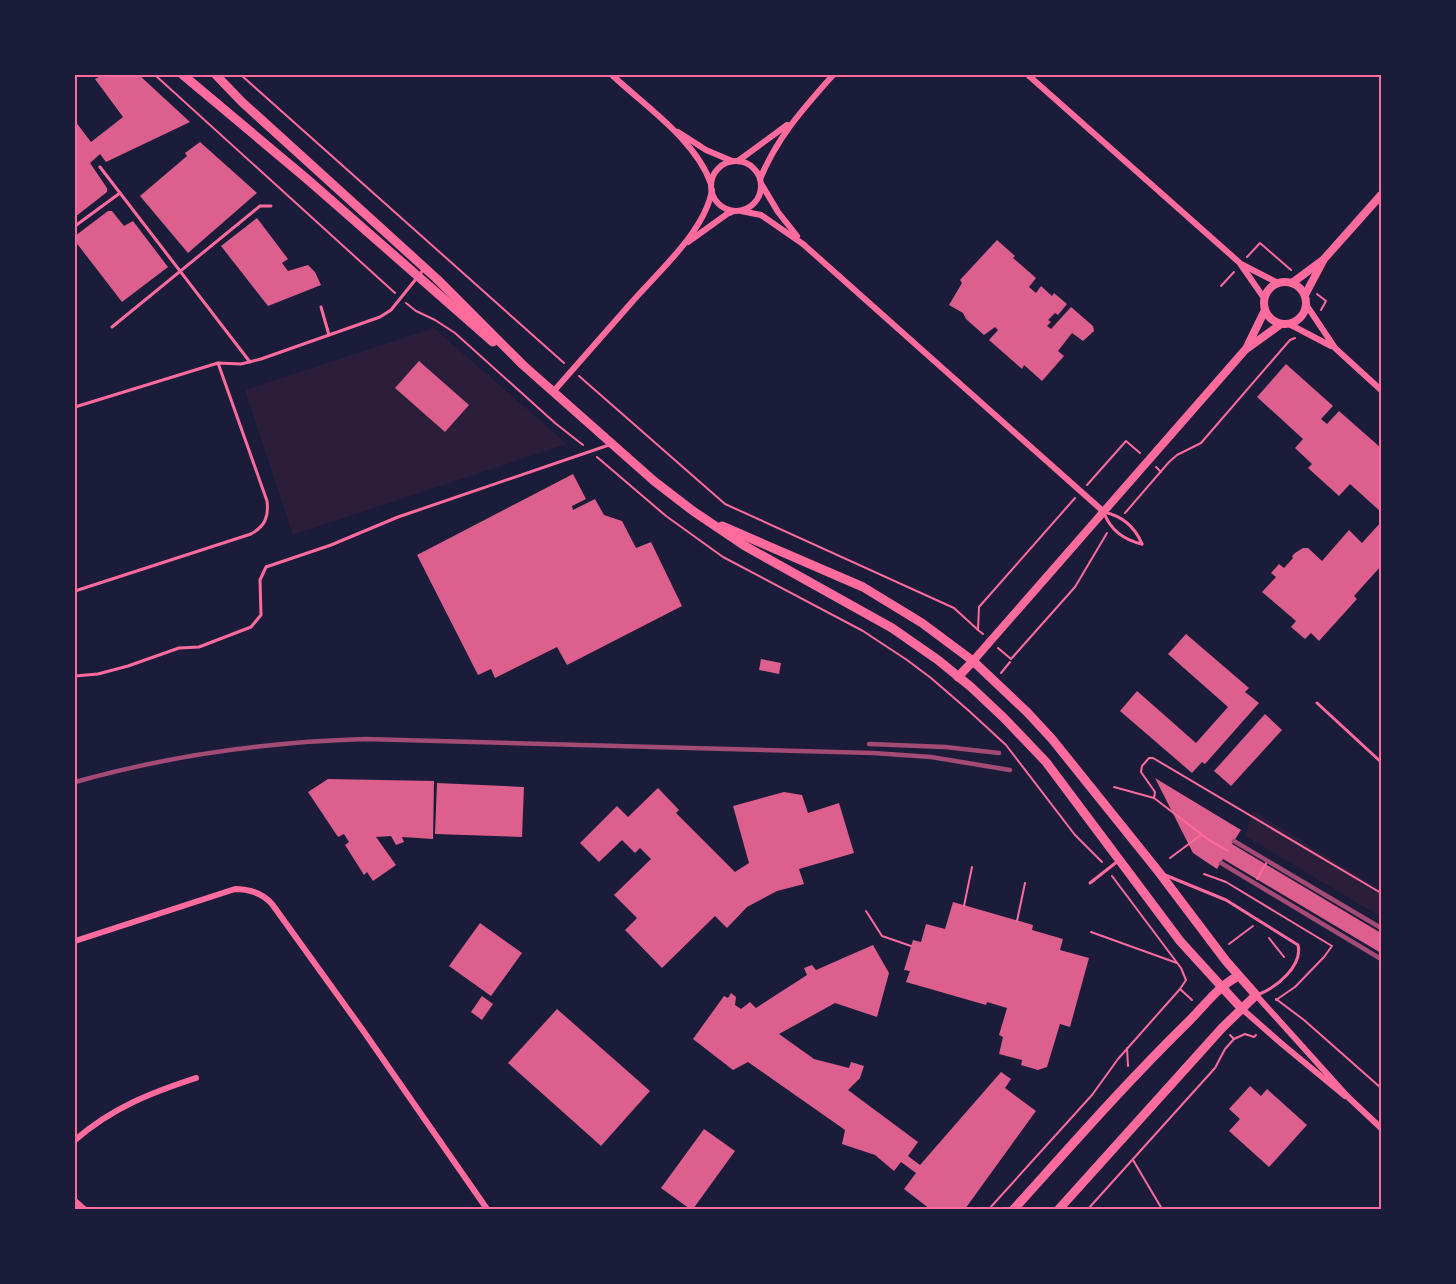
<svg xmlns="http://www.w3.org/2000/svg" width="1456" height="1284" font-family="'Source Sans 3',sans-serif">
	<style>
		.green { fill: #2a1e3b }
		.building { fill: #dd5f8e }
		.lines { fill: none; stroke-linecap: round; stroke-linejoin: round }
		.path { stroke: #ff6b9d; stroke-width: 2 }
		.service { stroke: #ff6b9d; stroke-width: 3 }
		.minor { stroke: #ff6b9d; stroke-width: 6 }
		.tertiary { stroke: #ff6b9d; stroke-width: 8 }
		.secondary { stroke: #ff6b9d; stroke-width: 9 }
		.rail { stroke: #a44b75; stroke-width: 4.5 }
		.neatline { fill: none; stroke: #ff6b9d; stroke-width: 2 }
	</style>
	<rect width="100%" height="100%" fill="#1b1b3a"/>
	<!-- green -->
	<g class="green">
		<path d="M434,328L567,444L293,535L245,390Z"/>
		<path d="M1254,811L1381,890V917L1245,836C1250,827 1248,819 1254,811Z"/>
	</g>
	<!-- building -->
	<g class="building">
		<path d="M103,75H139L190,122L106,162L100,154L90,163L107,188V192L75,217V121L91,142L123,117L95,79Z"/>
		<path d="M200,142L257,193L188,253L140,196L187,156L185,153Z"/>
		<path d="M108,211H112L124,226L133,221L168,267L122,302L75,241V236Z"/>
		<path d="M257,218L288,259L282,263L288,271L308,265L315,272L321,285L268,306L221,246Z"/>
		<path d="M997,240L1015,256L1013,258L1036,278L1029,287L1036,293L1041,286L1052,296L1054,293L1067,304L1058,315L1055,313L1048,320L1051,322L1047,326L1051,329L1071,307L1093,326L1094,331L1083,341L1072,333L1058,351L1064,356L1042,381L1024,365L1022,369L989,340L998,330L995,327L984,335L966,319L963,313L949,305L962,283L960,280Z"/>
		<path d="M419,361L469,405L445,432L395,388Z"/>
		<path d="M1286,364L1333,406L1321,419L1327,424L1339,411L1381,448V512L1350,484L1339,496L1308,468L1312,464L1295,448L1303,439L1257,397Z"/>
		<path d="M573,474L586,499L572,506L573,510L595,499L604,515L622,521L636,548L651,542L682,606L567,665L557,647L495,678L491,669L478,675L417,555Z"/>
		<path d="M1381,522V566L1354,596L1357,599L1319,641L1311,633L1305,639L1291,627L1296,621L1262,592L1276,577L1271,573L1279,564L1284,568L1293,558L1292,556L1295,553L1303,548H1308L1322,561L1349,530L1362,543Z"/>
		<path d="M1186,634L1249,688L1245,692L1259,703L1205,764L1202,762L1192,773L1120,711L1137,691L1196,743L1228,707L1168,654Z"/>
		<path d="M761,659L781,663L779,674L759,670Z"/>
		<path d="M1265,714L1282,730L1231,786L1214,771Z"/>
		<path d="M1155,778L1241,830L1232,844L1381,933V953L1223,859L1217,869L1193,853Z"/>
		<path d="M328,779L434,781L433,839L402,837L404,842L396,845L391,836L376,837L396,865L373,881L367,872L364,875L345,845L349,842L344,834L338,837L308,792Z"/>
		<path d="M437,783L524,787L522,837L435,834Z"/>
		<path d="M658,788L679,810L676,813L735,872L749,863L733,806L784,792L802,795L808,813L839,803L854,853L799,869L804,884L777,891L747,907L727,928L715,916L662,968L625,930L637,918L614,895L651,859L640,848L635,853L622,840L599,862L580,843L617,806L628,817Z"/>
		<path d="M953,902L1033,925L1032,930L1063,939L1060,950L1089,958L1070,1027L1060,1024L1047,1067L1038,1070L1021,1065L1022,1060L999,1054L1003,1037L999,1035L1007,1008L987,1002L986,1005L906,982L910,971L904,970L913,940L921,942L926,924L945,929Z"/>
		<path d="M480,923L522,953L491,996L449,966Z"/>
		<path d="M873,945L889,973L877,1017L835,1003L779,1034L814,1059L849,1068L851,1062L864,1066L860,1078L848,1090L918,1142L908,1156L920,1165L1001,1072L1011,1079L1005,1088L1036,1111L965,1209H930L904,1189L916,1173L901,1162L894,1171L875,1155L842,1144L845,1130L748,1062L733,1070L693,1039L724,996L728,998L731,993L736,997L735,1005L741,1009L750,1002L756,1008L807,975L804,968L812,965L816,970Z"/>
		<path d="M482,996L493,1004L482,1020L471,1012Z"/>
		<path d="M557,1009L650,1091L601,1146L508,1063Z"/>
		<path d="M1250,1086L1261,1096L1267,1089L1307,1125L1269,1167L1229,1131L1240,1119L1229,1109Z"/>
		<path d="M704,1129L735,1151L693,1209H690L661,1188Z"/>
	</g>
	<g class="lines">
		<!-- path -->
		<g class="path">
			<path d="M155,75L395,293"/>
			<path d="M241,75L564,363"/>
			<path d="M1247,257L1260,243L1291,270"/>
			<path d="M1221,286L1234,272"/>
			<path d="M1317,294L1326,301L1321,310"/>
			<path d="M406,303L416,311L435,320L455,333L555,423L583,445"/>
			<path d="M579,376L725,504L954,608L978,630"/>
			<path d="M597,457L666,516L723,557L863,631L907,660L931,678L968,710L1006,745L1075,835L1102,862"/>
			<path d="M1156,467L1161,472"/>
			<path d="M1087,485L1126,441L1140,453"/>
			<path d="M1125,513L1169,462L1177,455L1201,443L1290,340L1295,338"/>
			<path d="M983,634L978,630L979,607L1075,498"/>
			<path d="M998,648L1011,659L1075,587L1107,533"/>
			<path d="M1001,673L1010,662"/>
			<path d="M1114,787L1154,798L1209,840"/>
			<path d="M1154,798L1155,792L1141,772L1142,766L1149,758H1153L1381,893"/>
			<path d="M1209,840L1228,851"/>
			<path d="M1170,858L1201,835"/>
			<path d="M1204,874L1226,882L1332,946L1324,957L1295,987L1276,1000"/>
			<path d="M1257,879L1267,862"/>
			<path d="M964,906L972,867"/>
			<path d="M866,911L882,936L911,946"/>
			<path d="M1017,921L1025,883"/>
			<path d="M1091,932L1177,963"/>
			<path d="M1269,938L1284,957"/>
			<path d="M1229,944L1253,926"/>
			<path d="M1180,989L1192,1000"/>
			<path d="M1276,999L1304,1020L1381,1088"/>
			<path d="M1230,1035L1234,1039L1245,1034L1254,1037L1256,1035"/>
			<path d="M1127,1048L1128,1066"/>
			<path d="M1133,1160L1162,1209"/>
			<path d="M989,1209L1092,1095L1118,1059L1180,989L1186,980L1181,968L1112,876"/>
			<path d="M1088,1209L1215,1068L1225,1049L1234,1039"/>
		</g>
		<!-- service -->
		<g class="service">
			<path d="M100,167L250,362"/>
			<path d="M75,226L120,193"/>
			<path d="M321,307L329,335"/>
			<path d="M112,327L260,206H271"/>
			<path d="M75,407L218,363L241,364L261,359L380,317L391,310L424,269"/>
			<path d="M1104,512C1122,516 1135,527 1142,544"/>
			<path d="M1104,513C1111,531 1124,540 1142,544"/>
			<path d="M75,591L251,534C265,526 269,517 267,501L218,363"/>
			<path d="M75,676L98,674L128,666L179,648L199,647L251,627L261,615L260,580L266,567L331,545L398,517L609,445"/>
			<path d="M1317,703L1381,762"/>
			<path d="M1165,875L1226,900L1298,945C1303,966 1276,988 1257,995"/>
			<path d="M1090,883L1118,861"/>
		</g>
		<!-- minor -->
		<g class="minor">
			<path d="M612,75C645,106 696,140 711,184"/>
			<path d="M1028,75L1241,264L1278,283"/>
			<path d="M678,132L706,150L732,161"/>
			<path d="M738,161L787,125"/>
			<circle cx="736" cy="186" r="25"/>
			<path d="M760,179C778,136 803,109 833,75"/>
			<path d="M762,185L778,212L797,236"/>
			<path d="M741,211L761,215L803,244L1104,512"/>
			<path d="M688,242L727,214L734,211"/>
			<path d="M1241,265L1264,298"/>
			<path d="M1307,306L1335,348L1381,390"/>
			<path d="M1289,324L1331,346"/>
			<path d="M553,392C579,362 606,332 632,302C659,271 705,231 712,190"/>
			<path d="M75,941L235,889C250,889 262,893 272,904L362,1029L487,1209"/>
			<path d="M1256,995L1348,1097L1381,1128"/>
			<path d="M1241,1008L1282,1044L1345,1096"/>
			<path d="M75,1140C112,1108 150,1093 196,1078"/>
			<path d="M75,1201L84,1209"/>
		</g>
		<!-- tertiary -->
		<g class="tertiary">
			<circle cx="1285" cy="303" r="21"/>
			<path d="M1292,283L1323,260"/>
			<path d="M1305,295L1324,259L1381,195"/>
			<path d="M1246,349L1265,310"/>
			<path d="M973,661L1245,350L1281,324"/>
		</g>
		<!-- secondary -->
		<g class="secondary">
			<path d="M183,75L307,179L493,342"/>
			<path d="M216,75L242,102L437,279L523,365L654,481L693,511L745,546L892,628L938,660L971,687L1004,718L1046,762L1180,941L1241,1008"/>
			<path d="M722,526L863,587L922,623L973,661L1027,712L1052,739L1158,871L1226,961L1256,995L1222,1028L1059,1209"/>
			<path d="M958,677L973,661"/>
			<path d="M1014,1209C1070,1147 1125,1084 1185,1025C1203,1008 1216,988 1238,976"/>
		</g>
		<!-- rail -->
		<g class="rail">
			<path d="M869,744L945,747L999,753"/>
			<path d="M75,782C171,755 266,742 365,739L873,753L931,757L1010,770"/>
			<path d="M1234,841L1381,928"/>
			<path d="M1221,863L1381,959"/>
		</g>
	</g>
	<!-- border -->
	<rect width="1456" height="1284" fill="none" stroke="#1b1b3a" stroke-width="153"/>
	<rect x="76" y="76" width="1304" height="1132" class="neatline"/>
</svg>
